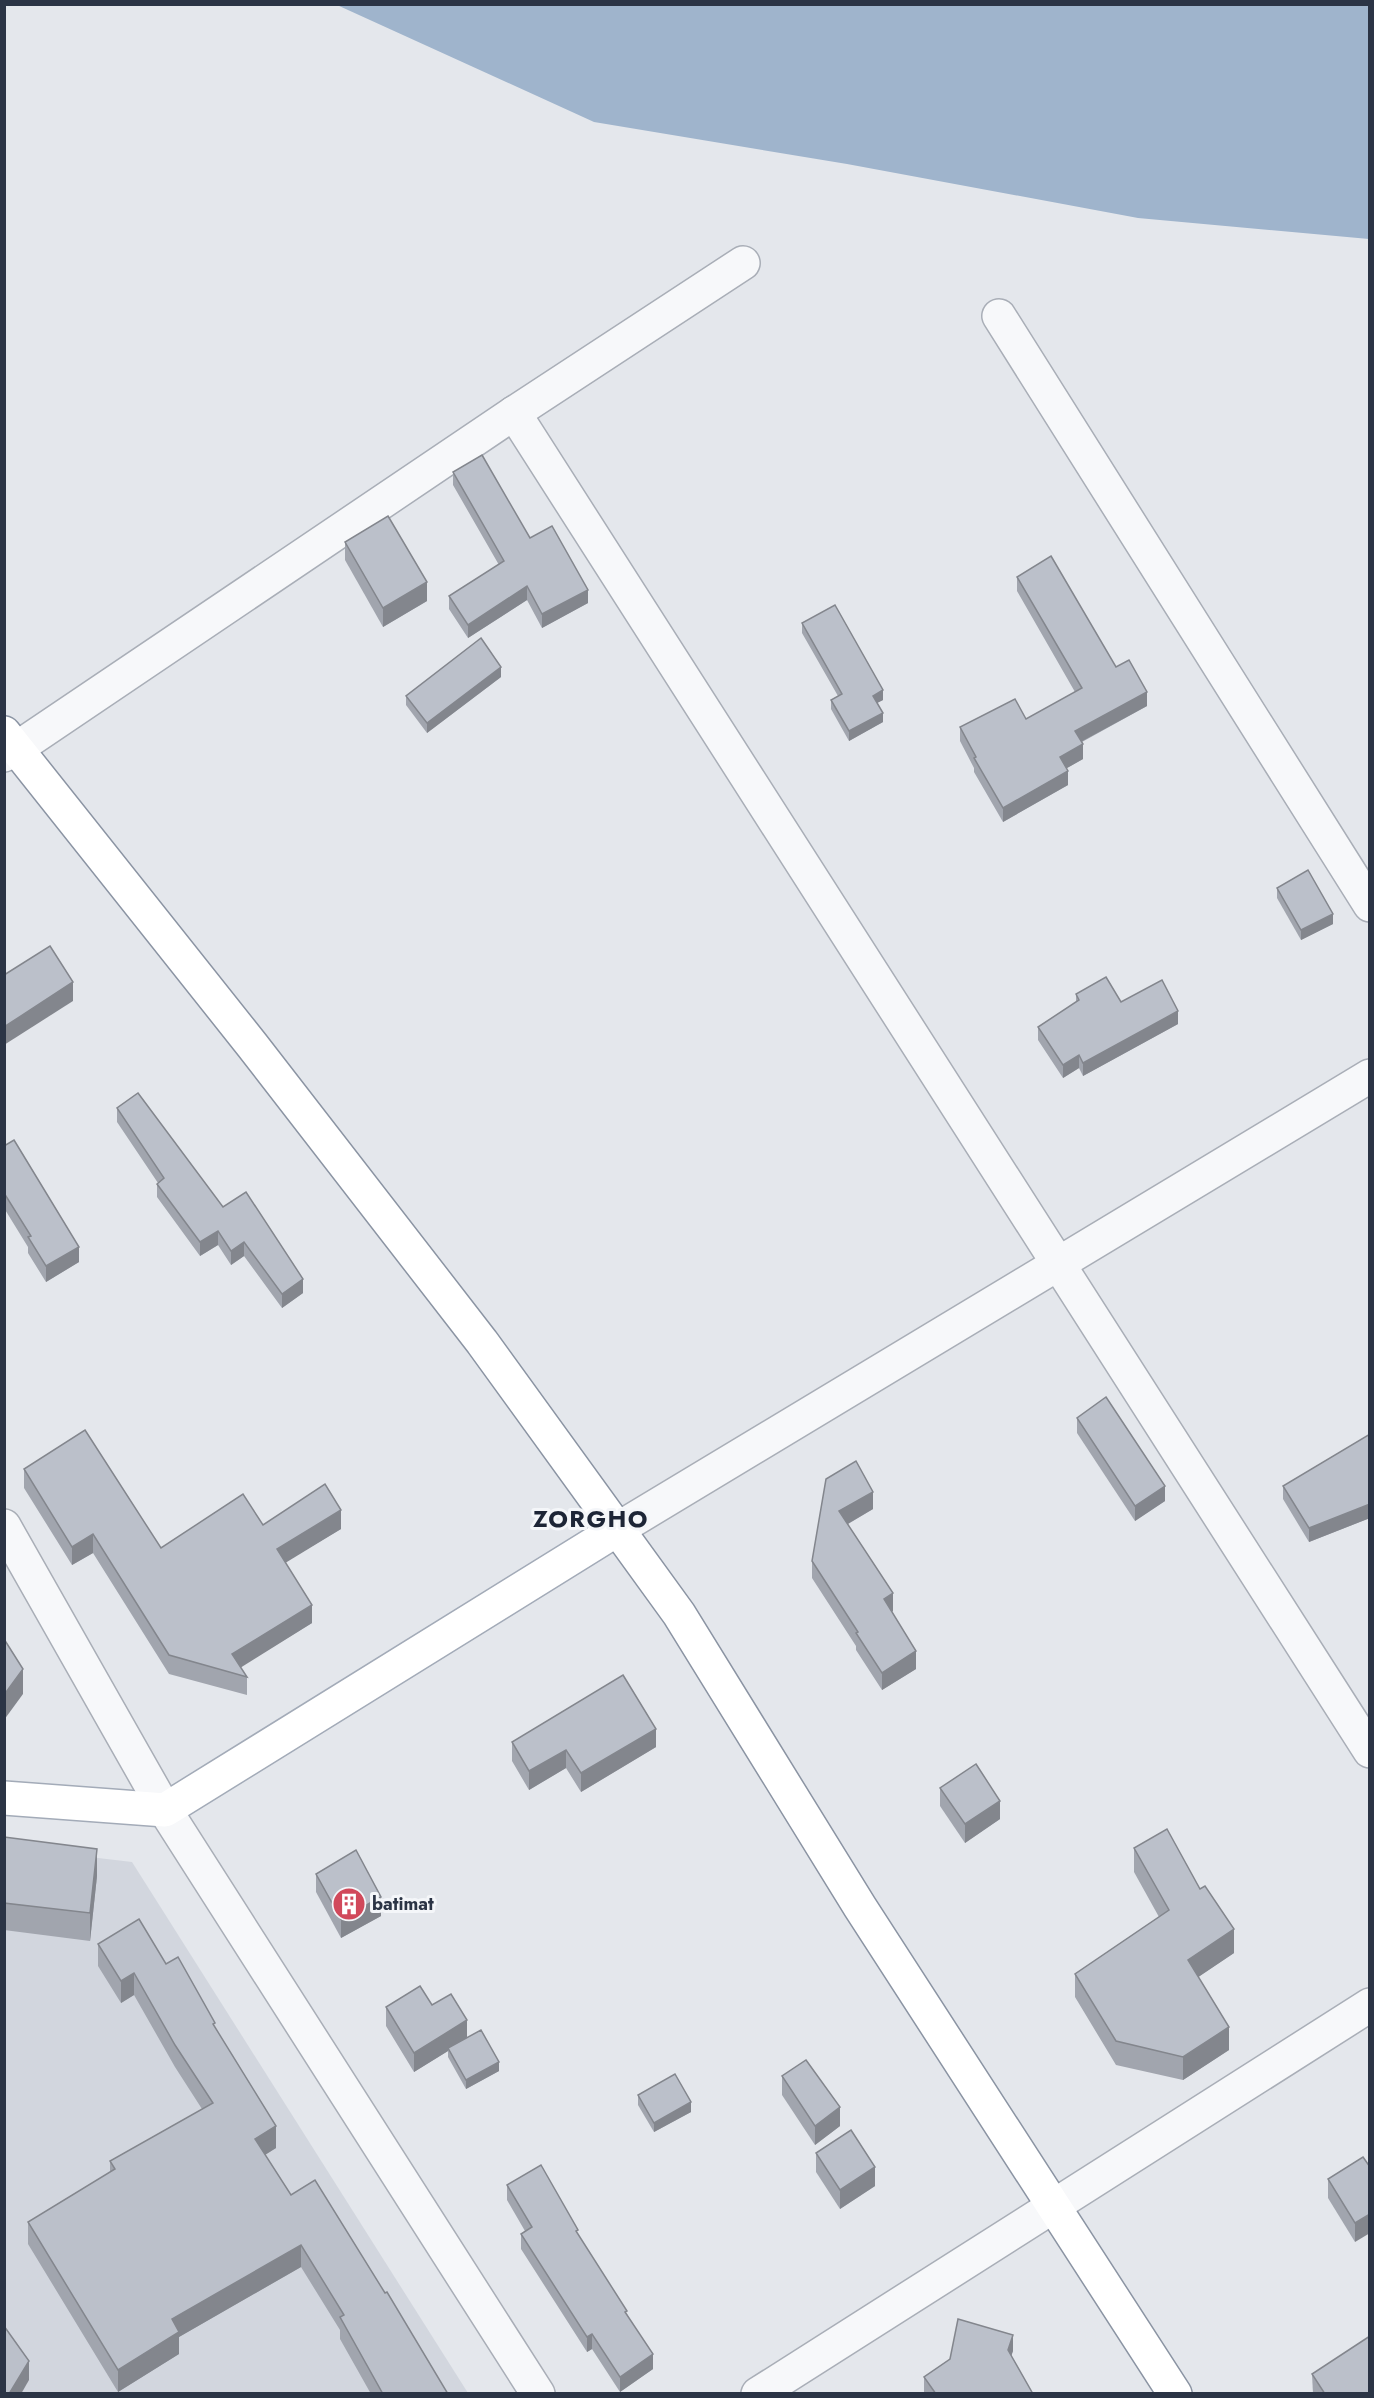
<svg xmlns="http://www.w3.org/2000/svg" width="1374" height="2398" font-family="Jost,sans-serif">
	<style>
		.built { fill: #d2d6de }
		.water { fill: #9fb4cc }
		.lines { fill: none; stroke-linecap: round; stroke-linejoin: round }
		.minor-casing { stroke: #a9aeb7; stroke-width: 36 }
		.major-casing { stroke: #a3abb8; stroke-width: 36 }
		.highway-casing { stroke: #8b94a3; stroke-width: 36 }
		.minor { stroke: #f7f8fa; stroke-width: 33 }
		.major { stroke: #fff; stroke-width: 33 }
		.highway { stroke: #fff; stroke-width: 33 }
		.wall { fill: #a1a5ae }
		.shaded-wall { fill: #83868d }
		.building { fill: #bbc0ca; stroke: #83868d; stroke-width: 1.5 }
		.labels { text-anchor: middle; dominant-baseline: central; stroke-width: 6; stroke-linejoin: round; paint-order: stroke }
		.poi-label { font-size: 18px; font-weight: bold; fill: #2b3445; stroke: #f4f6f9; text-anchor: start }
		.district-label { font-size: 24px; font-weight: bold; letter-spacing: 1.5px; fill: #1d2536; stroke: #f4f6f9 }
	</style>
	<rect width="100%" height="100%" fill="#e4e7ec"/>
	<!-- built -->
	<path class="built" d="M5,1847L132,1862L468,2393L5,2394Z"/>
	<!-- water -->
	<path class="water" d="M337,5H1369V239L1138,218L847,164L594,122Z"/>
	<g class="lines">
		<!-- minor casing -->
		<g class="minor-casing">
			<g id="minor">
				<path d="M999,316L1370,905"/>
				<path d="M514,413L1370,1751"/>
				<path d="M4,755L16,749L514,413L743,263"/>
				<path d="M4,1526L165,1810L538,2394"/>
				<path d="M618,1529L1370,1076"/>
				<path d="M758,2394L1370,2005"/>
			</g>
		</g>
		<!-- major casing -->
		<g class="major-casing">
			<path id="major" d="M4,1798L165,1810L618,1529"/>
		</g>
		<!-- highway casing -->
		<g class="highway-casing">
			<path id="highway" d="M4,733L252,1045L482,1342L679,1614L860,1907L1175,2394"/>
		</g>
		<!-- minor -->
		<use href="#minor" class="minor"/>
		<!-- major -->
		<use href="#major" class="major"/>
		<!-- highway -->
		<use href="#highway" class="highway"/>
	</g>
	<!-- wall -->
	<g class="wall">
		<path d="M453,472L530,538L588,603L542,628L527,600L468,638L449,609V596L499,565L453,485Z"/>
		<path d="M345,542L427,601L383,627L345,560Z"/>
		<path d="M1017,577L1116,667L1147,706L1082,742L1083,759L1067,768L1068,785L1003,822L974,772V768L960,741V727L1026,719L1075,692L1017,591Z"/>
		<path d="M802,623L883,700L877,703L883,722L849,741L831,709V700L838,696L802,633Z"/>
		<path d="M501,677L427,733L406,705V696Z"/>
		<path d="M1277,888L1333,924L1301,940L1277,898Z"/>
		<path d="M1076,994L1121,1002L1178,1024L1083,1076L1079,1068L1063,1078L1038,1040V1027L1076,1002Z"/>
		<path d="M117,1108L223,1207L303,1293L282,1308L244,1256L231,1265L218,1245L200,1256L157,1197V1184L158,1183L117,1122Z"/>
		<path d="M4,1146L79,1262L46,1282L28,1253V1247L4,1208Z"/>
		<path d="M1077,1418L1165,1501L1135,1521L1077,1433Z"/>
		<path d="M1370,1434V1518L1309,1542L1283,1499V1486Z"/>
		<path d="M24,1469L161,1548L263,1525L341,1529L285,1562L312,1623L240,1667L247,1677V1695L169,1674L93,1553L72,1565L24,1488Z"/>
		<path d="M826,1479L873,1509L848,1524L893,1611L891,1612L916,1669L882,1690L856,1650V1646L812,1578V1561Z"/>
		<path d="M512,1742L656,1747L581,1792L566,1768L529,1790L512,1761Z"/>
		<path d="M940,1788L1000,1819L965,1843L940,1806Z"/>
		<path d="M4,1837L97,1876L90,1941L4,1930Z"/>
		<path d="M1134,1848L1234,1953L1198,1977L1229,2050L1183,2080L1116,2065L1075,1997V1974L1159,1917L1134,1872Z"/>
		<path d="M316,1874L381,1916L341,1938L316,1892Z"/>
		<path d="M98,1944L166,1964L215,2027L276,2148L265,2155L291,2195L385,2293L448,2394H371L340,2339V2330L301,2267L179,2337V2354L118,2392L28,2244V2222L110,2172V2161L202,2109L175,2067L134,1995L121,2003L98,1966Z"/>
		<path d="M432,2005L467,2037L499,2071L466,2089L448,2057V2051L414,2072L386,2026V2007Z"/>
		<path d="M782,2076L840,2126L815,2145L782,2095Z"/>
		<path d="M638,2095L691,2112L654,2132L638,2105Z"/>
		<path d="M816,2153L875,2186L840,2209L816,2172Z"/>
		<path d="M1363,2157L1355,2242L1328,2198V2179Z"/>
		<path d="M507,2185L578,2235L627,2314L653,2369L620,2392L592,2349L587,2352L521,2249V2234L525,2231L507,2200Z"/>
		<path d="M1013,2351L1011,2355L1033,2394H925L924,2393V2377Z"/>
		<path d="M1312,2374L1370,2394H1313Z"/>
	</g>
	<!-- shaded-wall -->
	<g class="shaded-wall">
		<path d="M427,582V601L383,627V608Z"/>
		<path d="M527,586V600L468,638V625Z"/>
		<path d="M588,590V603L542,628V614Z"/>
		<path d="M501,667V677L427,733V723Z"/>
		<path d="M883,690V700L873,705V696Z"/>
		<path d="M1147,692V706L1075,745V731Z"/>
		<path d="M883,713V722L849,741V731Z"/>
		<path d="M1083,744V759L1060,772V757Z"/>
		<path d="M1068,771V785L1003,822V808Z"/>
		<path d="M1333,914V924L1301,940V930Z"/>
		<path d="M73,982V1001L4,1045V1027Z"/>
		<path d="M1178,1011V1024L1083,1076V1063Z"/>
		<path d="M1079,1055V1068L1063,1078V1065Z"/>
		<path d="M218,1231V1245L200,1256V1242Z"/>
		<path d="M244,1242V1256L231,1265V1251Z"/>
		<path d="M79,1247V1262L46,1282V1266Z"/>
		<path d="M303,1279V1293L282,1308V1294Z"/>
		<path d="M1165,1486V1501L1135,1521V1506Z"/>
		<path d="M873,1492V1509L839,1529V1511Z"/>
		<path d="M1370,1504V1518L1309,1542V1528Z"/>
		<path d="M341,1510V1529L277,1568V1549Z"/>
		<path d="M93,1534V1553L72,1565V1547Z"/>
		<path d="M893,1593V1611L884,1617V1599Z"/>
		<path d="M312,1605V1623L232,1673V1654Z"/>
		<path d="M916,1651V1669L882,1690V1673Z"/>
		<path d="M23,1669V1694L4,1720V1695Z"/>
		<path d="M656,1729V1747L581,1792V1773Z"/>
		<path d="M566,1750V1768L529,1790V1771Z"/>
		<path d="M1000,1801V1819L965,1843V1824Z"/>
		<path d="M97,1849V1876L90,1941V1913Z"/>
		<path d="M381,1897V1916L341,1938V1919Z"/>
		<path d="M1234,1929V1953L1188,1984V1960Z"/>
		<path d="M134,1973V1995L121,2003V1981Z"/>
		<path d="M467,2020V2039L448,2048V2051L414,2072V2053Z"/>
		<path d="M1229,2027V2050L1183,2080V2057Z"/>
		<path d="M499,2062V2071L466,2089V2080Z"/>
		<path d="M691,2102V2112L654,2132V2123Z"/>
		<path d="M840,2107V2126L815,2145V2126Z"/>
		<path d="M276,2126V2148L255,2161V2139Z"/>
		<path d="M875,2167V2186L840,2209V2190Z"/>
		<path d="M1370,2214V2233L1355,2242V2223Z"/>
		<path d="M301,2245V2267L179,2337V2354L118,2392V2370L172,2319Z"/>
		<path d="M592,2334V2349L587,2352V2337Z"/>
		<path d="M1013,2335V2351L1008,2366V2350Z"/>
		<path d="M653,2354V2369L620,2392V2377Z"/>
		<path d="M29,2361V2380L21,2394H9Z"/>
	</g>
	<!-- building -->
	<g class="building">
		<path d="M482,455L530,538L552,526L588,590L542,614L527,586L468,625L449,596L504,561L453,472Z"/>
		<path d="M388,516L427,582L383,608L345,542Z"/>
		<path d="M1051,556L1116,667L1129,660L1147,692L1075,731L1083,744L1060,757L1068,771L1003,808L974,758L976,757L960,727L1015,699L1026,719L1082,688L1017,577Z"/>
		<path d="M835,605L883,690L873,696L883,713L849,731L831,700L842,694L802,623Z"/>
		<path d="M481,638L501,667L427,723L406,696Z"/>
		<path d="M1308,870L1333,914L1301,930L1277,888Z"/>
		<path d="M50,946L73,982L4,1027V975Z"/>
		<path d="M1106,977L1121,1002L1162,980L1178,1011L1083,1063L1079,1055L1063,1065L1038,1027L1079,1000L1076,994Z"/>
		<path d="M138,1093L223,1207L246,1192L303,1279L282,1294L244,1242L231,1251L218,1231L200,1242L157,1184L164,1178L117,1108Z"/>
		<path d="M14,1140L79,1247L46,1266L28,1237L31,1236L4,1193V1146Z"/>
		<path d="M1106,1397L1165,1486L1135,1506L1077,1418Z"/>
		<path d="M85,1430L161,1548L243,1494L263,1525L325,1484L341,1510L277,1549L312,1605L232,1654L247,1677L169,1655L93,1534L72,1547L24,1469Z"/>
		<path d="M1370,1434V1504L1309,1528L1283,1486Z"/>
		<path d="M856,1461L873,1492L839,1511L893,1593L884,1599L916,1651L882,1673L856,1633L858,1632L812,1561L826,1479Z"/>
		<path d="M4,1639L23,1669L4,1695Z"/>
		<path d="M623,1675L656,1729L581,1773L566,1750L529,1771L512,1742Z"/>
		<path d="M976,1764L1000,1801L965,1824L940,1788Z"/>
		<path d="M1167,1829L1200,1889L1205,1886L1234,1929L1188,1960L1229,2027L1183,2057L1116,2041L1075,1974L1169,1910L1134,1848Z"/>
		<path d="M4,1837L97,1849L90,1913L4,1903Z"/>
		<path d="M356,1850L381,1897L341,1919L316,1874Z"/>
		<path d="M139,1919L166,1964L178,1957L215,2023L213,2024L276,2126L255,2139L291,2195L315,2180L385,2293L387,2292L448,2394H383L340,2317L344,2315L301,2245L172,2319L179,2332L118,2370L28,2222L115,2169L110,2161L213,2103L175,2045L134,1973L121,1981L98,1944Z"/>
		<path d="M420,1986L432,2005L451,1994L467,2020L414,2053L386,2007Z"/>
		<path d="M481,2030L499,2062L466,2080L448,2048Z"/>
		<path d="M806,2060L840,2107L815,2126L782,2076Z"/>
		<path d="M675,2074L691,2102L654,2123L638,2095Z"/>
		<path d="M851,2130L875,2167L840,2190L816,2153Z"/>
		<path d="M1363,2157L1370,2167V2214L1355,2223L1328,2179Z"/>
		<path d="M541,2165L578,2230L576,2231L627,2311L625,2312L653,2354L620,2377L592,2334L587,2337L521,2234L532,2227L507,2185Z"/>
		<path d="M958,2319L1013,2335L1008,2350L1033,2394H936L924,2377L950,2359Z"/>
		<path d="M4,2326L29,2361L9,2394H4Z"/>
		<path d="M1370,2336V2394H1325L1312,2374Z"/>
	</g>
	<!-- icons -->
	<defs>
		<g id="building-disc" transform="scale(1.725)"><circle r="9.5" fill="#d1495b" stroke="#f4f6f9"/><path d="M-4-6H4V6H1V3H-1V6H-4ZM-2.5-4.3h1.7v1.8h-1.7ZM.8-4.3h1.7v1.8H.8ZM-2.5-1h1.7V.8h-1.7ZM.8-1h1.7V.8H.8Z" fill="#fff"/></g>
	</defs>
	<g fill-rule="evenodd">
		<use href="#building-disc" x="349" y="1904"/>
	</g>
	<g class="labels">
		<!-- poi labels -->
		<g class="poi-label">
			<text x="372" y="1904">batimat</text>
		</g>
		<!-- district labels -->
		<g class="district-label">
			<text x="591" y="1518">ZORGHO</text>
		</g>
	</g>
	<!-- border -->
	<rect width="1374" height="2398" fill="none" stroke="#2b3445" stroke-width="12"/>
</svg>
